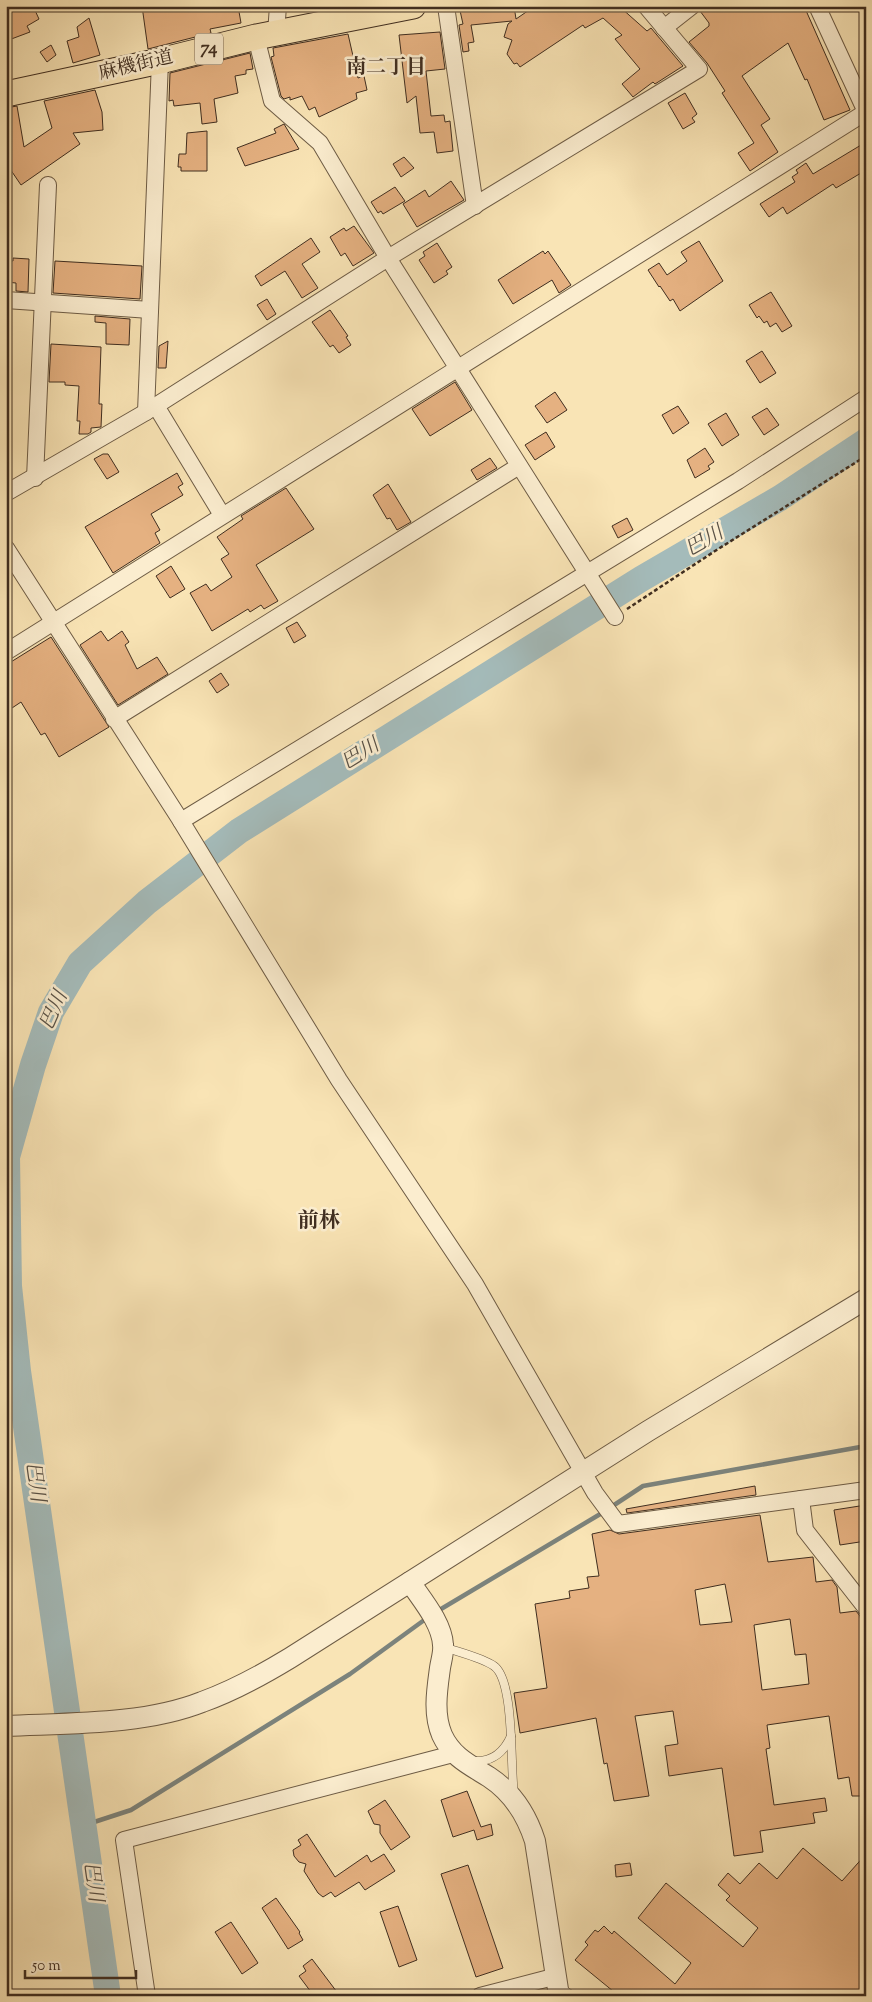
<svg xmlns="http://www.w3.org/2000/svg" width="872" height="2002" font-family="'Sorts Mill Goudy','Noto Serif JP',serif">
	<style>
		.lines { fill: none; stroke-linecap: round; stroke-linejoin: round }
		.stream { stroke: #7c837c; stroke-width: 4.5 }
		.river { stroke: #a4bbba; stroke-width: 26 }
		.building { fill: #e5b181; stroke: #402e20; fill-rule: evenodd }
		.service-casing { stroke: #6e5c45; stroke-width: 9 }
		.minor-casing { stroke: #6e5c45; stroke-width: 18 }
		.tertiary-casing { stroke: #6e5c45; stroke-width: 22 }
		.primary-casing { stroke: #402e20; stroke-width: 27 }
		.path { stroke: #402e20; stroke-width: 2.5; stroke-dasharray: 4 2.5; stroke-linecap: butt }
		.service { stroke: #fbedcf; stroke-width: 8 }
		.minor { stroke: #fbedcf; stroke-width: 16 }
		.tertiary { stroke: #fbedcf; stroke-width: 20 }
		.primary { stroke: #f9e4b5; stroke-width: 25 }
		.labels { text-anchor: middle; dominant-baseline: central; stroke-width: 5; stroke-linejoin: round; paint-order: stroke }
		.shield { fill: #fbedcf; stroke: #786754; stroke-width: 1 }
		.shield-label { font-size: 18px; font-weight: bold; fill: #402e20 }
		.street-label { font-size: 19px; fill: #402e20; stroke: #fbedcf }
		.neighbourhood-label { font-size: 20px; font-weight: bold; fill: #402e20; stroke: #fbedcf }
		.water-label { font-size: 20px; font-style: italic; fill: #595146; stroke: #fbedcf }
		.quarter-label { font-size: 21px; font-weight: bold; fill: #402e20; stroke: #fbedcf }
	</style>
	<rect width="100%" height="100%" fill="#f9e4b5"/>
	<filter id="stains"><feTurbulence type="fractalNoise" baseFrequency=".004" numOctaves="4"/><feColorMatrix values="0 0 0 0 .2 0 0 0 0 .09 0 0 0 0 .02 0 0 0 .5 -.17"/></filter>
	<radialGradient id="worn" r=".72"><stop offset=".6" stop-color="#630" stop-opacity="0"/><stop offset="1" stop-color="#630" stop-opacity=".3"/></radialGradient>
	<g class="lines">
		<!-- stream -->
		<g class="stream">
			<path d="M436,1612L602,1513L643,1486L866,1446"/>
			<path d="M85,1825L131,1810L350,1674L427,1618"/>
		</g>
		<!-- river -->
		<path class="river" d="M108,1996L18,1371L9,1286L7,1157L33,1065L51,1012L80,963L147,902L239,831L641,579L780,498L866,441"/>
	</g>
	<!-- building -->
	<g class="building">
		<path d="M24,6H33L39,19L27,26L30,32L6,41V15Z"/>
		<path d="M142,6H238L241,23L210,29L211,33L148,49Z"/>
		<path d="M459,6H514L516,19L535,6H621L620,7L647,31L651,28L683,66L655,84L653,82L633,97L622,84L640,69L615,39L622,35L603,18L585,28L583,25L520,67L517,63L514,64L507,54L512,40L504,37L508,24L512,21L471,25L474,42L468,43L469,51L463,52L459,25L463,24Z"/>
		<path d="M702,6H804L850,110L824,120L807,79L805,80L788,43L742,76L770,119L761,125L778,152L750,171L738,153L754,143L722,93L725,91L707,63L689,42L709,26V23L700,11Z"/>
		<path d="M89,18L100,55L73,63L67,41L79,37L77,27Z"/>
		<path d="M440,32L445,69L426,71L431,116L444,115L445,122L450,121L453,151L437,153L434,132L420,133L416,96L407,103L399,35Z"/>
		<path d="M348,34L358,78L364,76L367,90L356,93L357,99L319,117L315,107L309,110L302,96L290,100V97L284,99L281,96L271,57L274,56L273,48Z"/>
		<path d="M51,45L56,55L47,62L40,52Z"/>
		<path d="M250,53L253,69L246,70V74L235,76L238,93L214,99L217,122L202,124L200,103L174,106L173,100L169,101L170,73Z"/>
		<path d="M95,90L102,112L103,130L73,133L80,144L21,185L6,163V108L17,106L24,147L52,128L44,101Z"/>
		<path d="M685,93L697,114L692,118L695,122L683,129L668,103Z"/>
		<path d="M284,124L299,149L245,166L237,148L276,133L274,129Z"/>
		<path d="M207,131V171H181V167H178L179,154H186L187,133Z"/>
		<path d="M866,142V170L836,188L833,184L787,214L783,207L769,217L760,204L795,182L792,177L798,173L796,170L806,163L813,174Z"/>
		<path d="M404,157L414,168L401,177L393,164Z"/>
		<path d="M451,181L464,200L417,227L403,204L425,190L429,197Z"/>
		<path d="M395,187L405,201L383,214L381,211L378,213L371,202Z"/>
		<path d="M354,226L374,253L353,266L345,253L341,256L330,237L344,228L346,231Z"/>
		<path d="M311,238L320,252L302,264L318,288L302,298L285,271L261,286L255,276Z"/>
		<path d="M699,241L723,281L680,311L673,299L670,301L660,286L659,287L648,270L659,263L667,275L687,261L681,252Z"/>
		<path d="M437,243L452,267L446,271L448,274L434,283L419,260L425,256L423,252Z"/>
		<path d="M543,251L545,254L548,251L571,285L559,293L552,280L513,304L498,280Z"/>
		<path d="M13,258L29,259L28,292L16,291V283L6,282V260L13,261Z"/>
		<path d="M55,261L142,266L140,299L53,293Z"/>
		<path d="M771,292L792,326L782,332L776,323L770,327L767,321L764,323L759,316L757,318L749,305Z"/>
		<path d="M267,299L276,314L267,320L257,305Z"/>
		<path d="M330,310L348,336L346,337L351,345L339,353L333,345L330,347L312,322Z"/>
		<path d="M95,316L130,319L129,345L106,344V323L95,322Z"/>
		<path d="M168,341L166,368H158L159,346Z"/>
		<path d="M51,344L101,347L99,404H102L101,427L91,428V432L88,434H79L80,421H77L79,386L65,385V382H49Z"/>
		<path d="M762,351L776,373L760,383L746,361Z"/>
		<path d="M455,382L472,410L430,436L412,409Z"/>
		<path d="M555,392L567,410L547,423L535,406Z"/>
		<path d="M678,406L689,423L673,434L662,415Z"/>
		<path d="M767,408L779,425L764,435L752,417Z"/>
		<path d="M726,413L739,435L722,446L708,424Z"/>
		<path d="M546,432L555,447L535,460L525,445Z"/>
		<path d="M705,448L714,462L708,466L710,469L695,478L687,460Z"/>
		<path d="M103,454H108L119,472L107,479L94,459Z"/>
		<path d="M490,458L497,468L477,480L471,470Z"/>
		<path d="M177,473L183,484L178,487L183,495L151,514L160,530L155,533L160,543L113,573L85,527Z"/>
		<path d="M388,484L411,522L397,530L390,518L387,519L373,495Z"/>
		<path d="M286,488L314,529L256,565L278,601L264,609L261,605L250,612L248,609L212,631L190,593L206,584L211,591L232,577L221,559L229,554L217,537L243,519L241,516Z"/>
		<path d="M627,518L633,530L618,538L612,526Z"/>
		<path d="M171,566L185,589L170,598L156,576Z"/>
		<path d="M297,622L306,636L294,643L286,628Z"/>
		<path d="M101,631L108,641L122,631L129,642L125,645L137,669L157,657L168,674L118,705L80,645Z"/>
		<path d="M51,637L109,727L59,757L45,733L41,735L21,702L6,712V665Z"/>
		<path d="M221,673L229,685L217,693L209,681Z"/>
		<path d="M755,1486L756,1495L627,1513L626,1509Z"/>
		<path d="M866,1505V1541L840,1545L834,1510Z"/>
		<path d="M760,1515L768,1562L813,1557L816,1582L832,1580L837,1587L840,1613L856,1611L860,1616L866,1652V1796H852L849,1777L838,1779L829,1716L767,1725L770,1748L766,1749L774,1805L825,1798L827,1811L813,1813L815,1823L760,1831L763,1852L734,1856L722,1768L669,1776L665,1746L678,1744L673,1711L635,1716L649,1796L614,1801L607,1763L604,1764L596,1718L520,1733L514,1693L547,1688L535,1604L570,1598L569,1591L589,1588L587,1577L599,1576L592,1534L610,1530L619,1534ZM725,1584L732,1622L700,1625L695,1590ZM790,1619L795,1655L806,1654L809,1684L762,1690L754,1625Z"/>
		<path d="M467,1791L481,1827L491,1824L493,1835L477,1840L474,1830L453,1837L441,1800Z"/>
		<path d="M385,1800L410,1837L391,1850L380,1833V1825L374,1824L368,1811Z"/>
		<path d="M307,1834L335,1877L367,1855L371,1862L384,1854L395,1871L365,1890L359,1882L335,1897L331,1892L323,1897L318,1893L304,1871L306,1864L299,1862L294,1856L293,1850L301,1845L298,1840Z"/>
		<path d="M803,1848L842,1881L866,1854V1996H619L575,1960L588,1945L585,1942L595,1930L598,1932L604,1926L612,1934L614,1931L675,1984L691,1963L638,1918L666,1883L743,1947L758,1928L726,1900L730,1896L718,1885L728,1873L740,1884L759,1863L777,1879Z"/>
		<path d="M630,1863L632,1875L616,1877L615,1865Z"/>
		<path d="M468,1865L503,1968L476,1977L441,1874Z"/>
		<path d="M276,1898L300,1932L299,1933L303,1940L288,1949L262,1908Z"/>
		<path d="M398,1906L417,1960L399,1967L380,1912Z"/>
		<path d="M231,1922L258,1963L242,1974L215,1932Z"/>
		<path d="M312,1959L340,1996H314L299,1976L306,1971L303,1966Z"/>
	</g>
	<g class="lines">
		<!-- service casing -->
		<g class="service-casing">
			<g id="service">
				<path d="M444,1647C458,1652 483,1658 494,1666C515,1681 510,1768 514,1794"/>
				<path d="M474,1761C493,1762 504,1752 511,1736"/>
				<path d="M561,1988L573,1996"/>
			</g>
		</g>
		<!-- minor casing -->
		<g class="minor-casing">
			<g id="minor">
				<path d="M446,6L475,206"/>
				<path d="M817,6L866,112"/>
				<path d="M664,28L692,6"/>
				<path d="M276,33L278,6"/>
				<path d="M256,37L272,101L320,143L388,258L615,617"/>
				<path d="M6,300L150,310"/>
				<path d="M156,406L222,515"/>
				<path d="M146,412L160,61"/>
				<path d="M35,478L48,185"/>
				<path d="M6,493L146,412L388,258L699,69L646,6"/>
				<path d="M6,548L181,821L339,1080L475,1284L595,1493L618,1524L866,1490"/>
				<path d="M6,652L866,112"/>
				<path d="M114,719L519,466"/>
				<path d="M181,821L738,481L866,398"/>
				<path d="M801,1499L805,1530L866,1608"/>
				<path d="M147,1996L124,1840L453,1754"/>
				<path d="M480,1996L557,1976"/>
			</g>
		</g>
		<!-- tertiary casing -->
		<g class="tertiary-casing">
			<g id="tertiary">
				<path d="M410,1582C422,1600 442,1623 443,1645C444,1652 441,1661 440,1668C437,1690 433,1714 442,1735C452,1757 470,1765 489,1777C512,1792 527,1816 535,1841L559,1996"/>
				<path d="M6,1726C68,1723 144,1725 202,1702C233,1691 262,1675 290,1658L648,1431L866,1299"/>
			</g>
		</g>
		<!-- primary casing -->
		<g class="primary-casing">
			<path id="primary" d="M6,94L160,61L256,37L413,6"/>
		</g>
		<!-- path -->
		<path class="path" d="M627,609L715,551L866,456"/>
		<!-- service -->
		<use href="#service" class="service"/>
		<!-- minor -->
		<use href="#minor" class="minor"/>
		<!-- tertiary -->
		<use href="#tertiary" class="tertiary"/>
		<!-- primary -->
		<use href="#primary" class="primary"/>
	</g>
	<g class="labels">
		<!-- shield labels -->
		<rect class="shield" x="195" y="33.5" width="28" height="31" rx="4"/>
		<g class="shield-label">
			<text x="209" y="49">74</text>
		</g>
		<!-- street labels -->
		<g class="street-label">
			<text transform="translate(136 66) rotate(-13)">麻機街道</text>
		</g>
		<!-- neighbourhood labels -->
		<g class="neighbourhood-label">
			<text x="386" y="68">南二丁目</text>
		</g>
		<!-- water labels -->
		<g class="water-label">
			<text transform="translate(705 542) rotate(-30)">巴川</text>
			<text transform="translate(361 755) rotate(-32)">巴川</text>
			<text transform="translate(55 1011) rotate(-66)">巴川</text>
			<text transform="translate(34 1482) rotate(82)">巴川</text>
			<text transform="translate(92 1882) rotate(82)">巴川</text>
		</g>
		<!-- quarter labels -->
		<g class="quarter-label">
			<text x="319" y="1222">前林</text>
		</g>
	</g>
	<!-- margin -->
	<rect width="872" height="2002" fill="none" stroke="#f9e4b5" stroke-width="25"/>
	<rect x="8" y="8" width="857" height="1987" fill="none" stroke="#402e20" stroke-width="2.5"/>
	<rect x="12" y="12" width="847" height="1977" fill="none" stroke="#402e20"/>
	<!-- scale -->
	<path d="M25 1970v8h111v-8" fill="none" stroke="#402e20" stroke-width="2.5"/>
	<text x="32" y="1970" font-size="15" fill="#402e20" stroke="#fbedcf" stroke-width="4" paint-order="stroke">50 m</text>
	<rect width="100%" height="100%" filter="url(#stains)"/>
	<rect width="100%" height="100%" fill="url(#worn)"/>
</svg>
